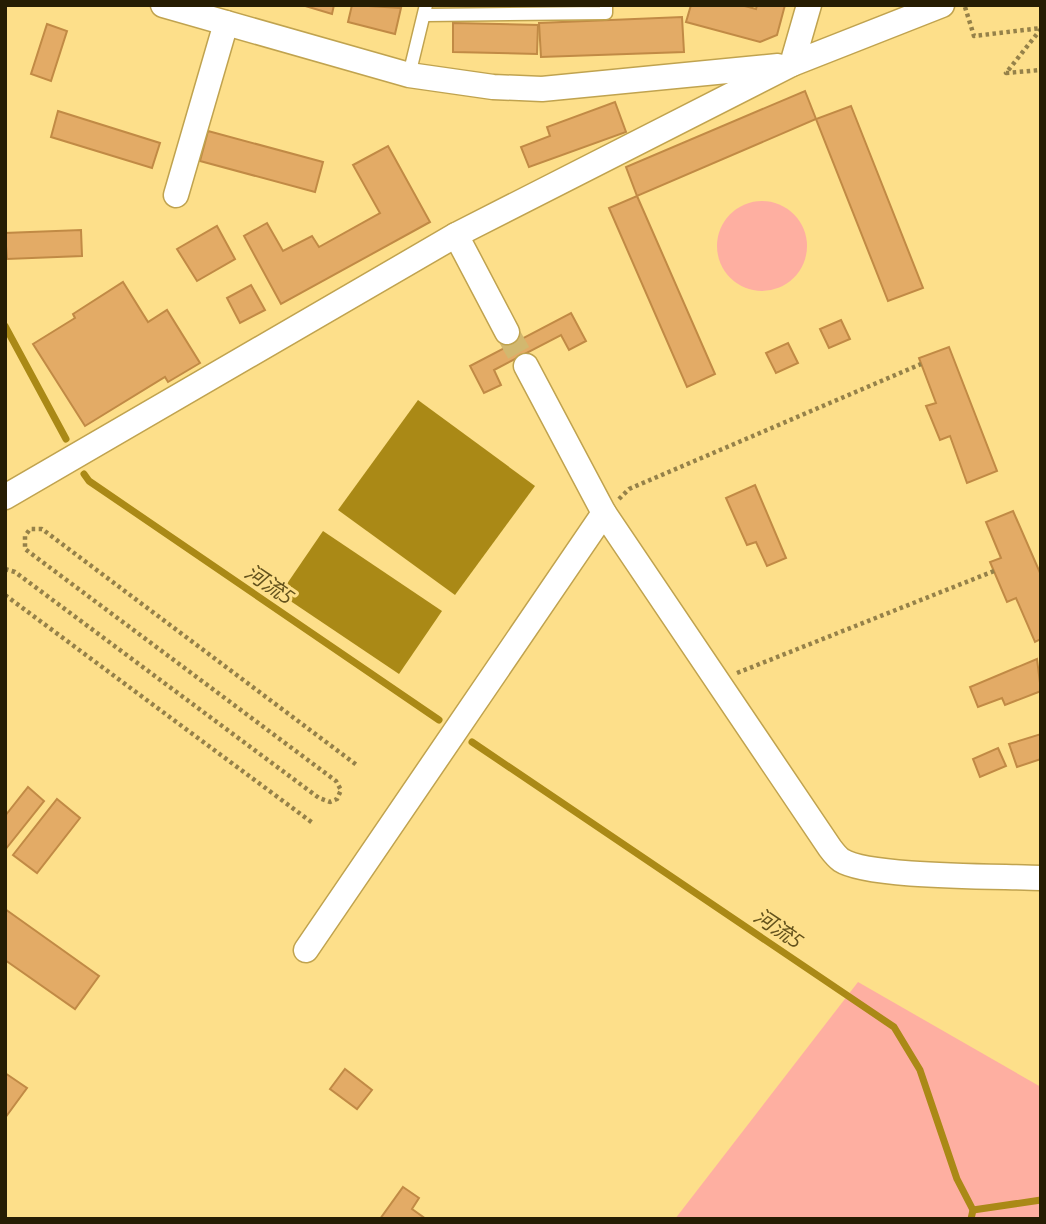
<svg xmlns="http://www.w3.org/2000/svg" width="1046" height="1224" font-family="Ubuntu,'Noto Sans SC',sans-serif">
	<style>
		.green { fill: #feafa1 }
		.water { fill: #aa8916 }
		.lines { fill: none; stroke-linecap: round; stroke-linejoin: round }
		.stream { stroke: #aa8916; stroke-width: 7 }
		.building { fill: #e3ab66; stroke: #c18a45; stroke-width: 2 }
		.street-tunnel { stroke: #d2b86f; stroke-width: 24; stroke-dasharray: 24 12; stroke-linecap: butt }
		.lane-casing { stroke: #c0a34f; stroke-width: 15 }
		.street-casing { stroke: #c0a34f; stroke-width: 27 }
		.path { stroke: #958149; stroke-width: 4.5; stroke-dasharray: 3.5 3.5; stroke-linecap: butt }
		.lane { stroke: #fff; stroke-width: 12 }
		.street { stroke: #fff; stroke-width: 24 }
		.labels { text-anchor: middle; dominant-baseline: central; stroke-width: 6; stroke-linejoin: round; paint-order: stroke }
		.water-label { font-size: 21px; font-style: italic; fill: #63521c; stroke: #fddf8a }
	</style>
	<rect width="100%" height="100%" fill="#fddf8a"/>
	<!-- green -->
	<g class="green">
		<circle cx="762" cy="246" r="45"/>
		<path d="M858,982L1041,1087V1219H675Z"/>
	</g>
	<!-- water -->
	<g class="water">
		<path d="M418,400L535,486L455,595L338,510Z"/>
		<path d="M323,531L442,611L399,674L280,594Z"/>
	</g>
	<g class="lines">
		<!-- stream -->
		<g class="stream">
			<path d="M5,326L66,439"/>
			<path d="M84,474L89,481L439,720"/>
			<path d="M472,742L894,1027L920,1070L957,1179L973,1210L971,1219"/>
			<path d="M973,1210L1041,1200"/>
		</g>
	</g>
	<!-- building -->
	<g class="building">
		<path d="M302,5H334L332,14Z"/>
		<path d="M352,5L401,8L395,34L348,22Z"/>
		<path d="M691,5H741L756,9L757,5H785L777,35L760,42L686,22Z"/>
		<path d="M682,17L684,52L541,57L539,23Z"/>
		<path d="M453,23L538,25L537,54L453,52Z"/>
		<path d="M47,24L67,31L51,81L31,74Z"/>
		<path d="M805,91L816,119L637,196L626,167Z"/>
		<path d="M615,102L626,132L529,167L521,147L550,136L547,127Z"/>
		<path d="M851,106L923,288L888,301L816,119Z"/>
		<path d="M58,111L160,143L152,168L51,137Z"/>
		<path d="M208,131L323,162L315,192L200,161Z"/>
		<path d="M388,146L430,222L281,304L244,236L267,223L283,251L312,236L319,247L380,213L353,165Z"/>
		<path d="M637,196L715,374L687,387L609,208Z"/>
		<path d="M217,226L235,259L197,281L177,249Z"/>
		<path d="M81,230L82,256L7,259L5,233Z"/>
		<path d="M123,282L148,322L167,310L200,363L168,382L165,377L85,426L33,344L75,318L73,314Z"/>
		<path d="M251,285L265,310L240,323L227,298Z"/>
		<path d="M571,313L586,341L569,350L561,335L494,370L501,385L484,393L470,366Z"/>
		<path d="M841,320L850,339L829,348L820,329Z"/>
		<path d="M788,343L798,363L776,373L766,353Z"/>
		<path d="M949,347L997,471L967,483L950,436L940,440L926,406L936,403L919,358Z"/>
		<path d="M755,485L786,558L767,566L756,542L747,545L726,498Z"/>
		<path d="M1013,511L1041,575V639L1035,642L1016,598L1007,602L990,562L1001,558L986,522Z"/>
		<path d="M1037,659L1041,691L1005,705L1002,698L978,707L970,687Z"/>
		<path d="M1041,734V759L1017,767L1009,744Z"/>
		<path d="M998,748L1006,766L980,777L973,759Z"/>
		<path d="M28,787L44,801L5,850V816Z"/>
		<path d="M57,799L80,818L37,873L13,855Z"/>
		<path d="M5,909L99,976L75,1009L5,960Z"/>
		<path d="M345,1069L372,1090L357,1109L330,1089Z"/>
		<path d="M5,1073L27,1088L5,1118Z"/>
		<path d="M403,1187L419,1198L412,1209L426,1219H380Z"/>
	</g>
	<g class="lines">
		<!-- street-tunnel -->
		<path class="street-tunnel" d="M507,332L526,366"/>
		<!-- lane casing -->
		<g class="lane-casing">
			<g id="lane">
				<path d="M426,15L606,13V5"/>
				<path d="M409,75L426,5"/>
			</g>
		</g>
		<!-- street casing -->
		<g class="street-casing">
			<g id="street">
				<path d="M163,5L409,75L493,87L542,89L778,66"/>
				<path d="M792,64L809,5"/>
				<path d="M176,195L226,23"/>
				<path d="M456,235L507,332"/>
				<path d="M5,497L456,235L792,64L942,5"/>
				<path d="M604,513L830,848C833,852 837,857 841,860C868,878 1002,876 1041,878"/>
				<path d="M306,950L604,513L526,366"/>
			</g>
		</g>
		<!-- path -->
		<g class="path">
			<path d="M965,7L974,36L1041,28"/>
			<path d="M1041,29L1006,73L1041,70"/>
			<path d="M619,499L629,489L921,364"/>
			<path d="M5,569L15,572L319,798L330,802L337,799L341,790L336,781L25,549V536L30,529H42L358,766"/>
			<path d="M5,595L314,824"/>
			<path d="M737,673L994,571"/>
		</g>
		<!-- lane -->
		<use href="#lane" class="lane"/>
		<!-- street -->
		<use href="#street" class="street"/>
	</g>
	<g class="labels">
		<!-- water labels -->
		<g class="water-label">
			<text transform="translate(270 584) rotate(34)">河流5</text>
			<text transform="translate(779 928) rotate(34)">河流5</text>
		</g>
	</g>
	<!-- border -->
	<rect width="1046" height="1224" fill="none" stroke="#261d03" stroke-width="14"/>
</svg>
